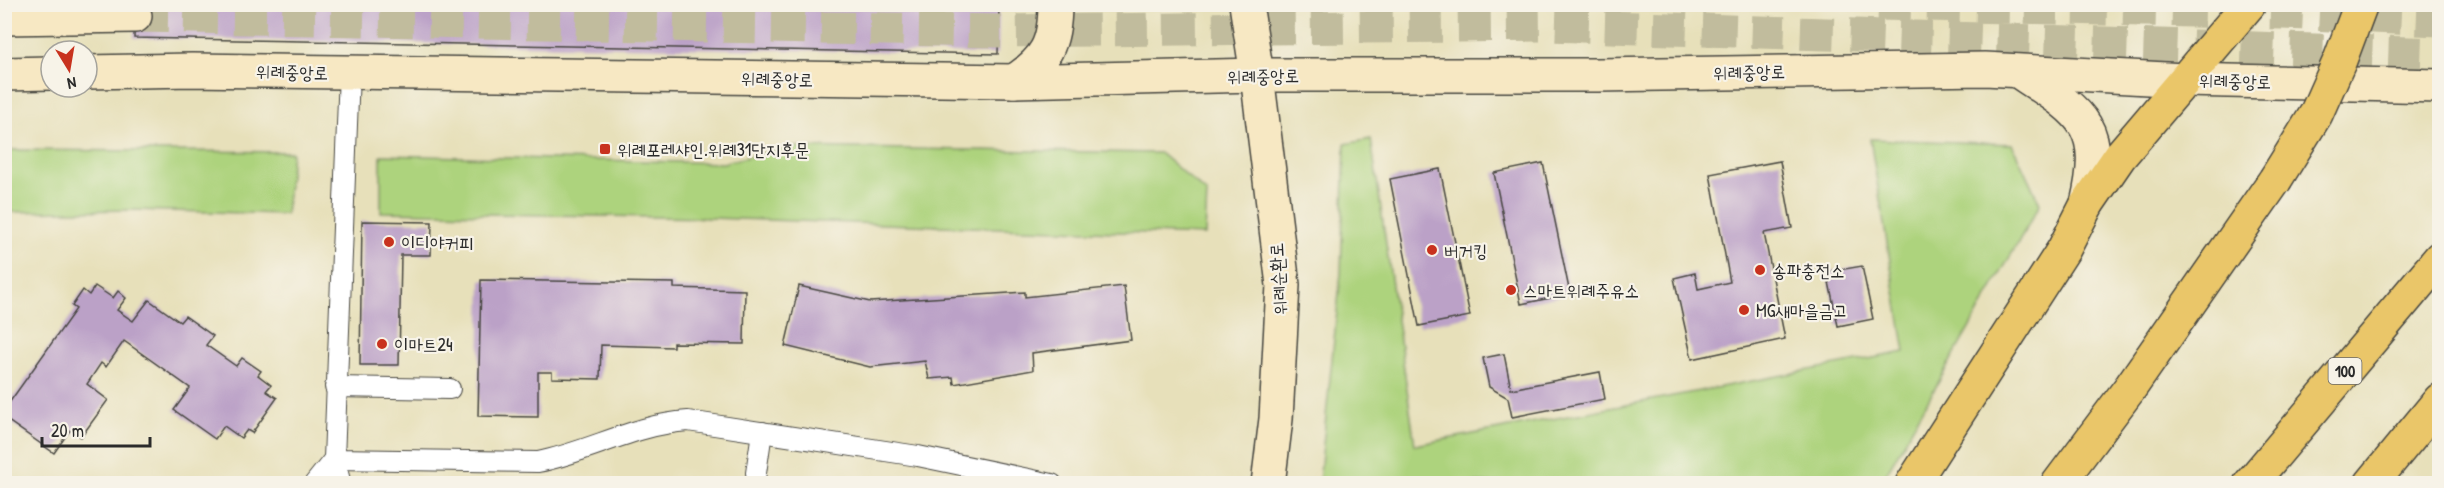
<svg xmlns="http://www.w3.org/2000/svg" width="2444" height="488" font-family="'Patrick Hand','Poor Story',sans-serif">
	<style>
		.green { fill: #add37d; stroke: #6c7f54; stroke-width: 1.5 }
		.building { fill: #bba1c7 }
		.lines { fill: none; stroke-linecap: round; stroke-linejoin: round }
		.secondary-tunnel { stroke: #c1bc9d; stroke-width: 33; stroke-dasharray: 33 16; stroke-linecap: butt }
		.lane-casing { stroke: #474640; stroke-width: 22 }
		.secondary-casing { stroke: #474640; stroke-width: 36 }
		.highway-casing { stroke: #474640; stroke-width: 36 }
		.lane { stroke: #fff; stroke-width: 20 }
		.secondary { stroke: #f7e8c3; stroke-width: 33 }
		.highway { stroke: #eac669; stroke-width: 33 }
		.highway-bridge-casing { stroke: #474640; stroke-width: 36; stroke-linecap: butt }
		.highway-bridge { stroke: #eac669; stroke-width: 33 }
		.poi-dot { fill: #c8321e; stroke: #f7f3e8; stroke-width: 2 }
		.labels { text-anchor: middle; dominant-baseline: central; stroke-width: 4.5; stroke-linejoin: round; paint-order: stroke }
		.shield { fill: #f7f3e8; stroke: #686764; stroke-width: 1.5 }
		.shield-label { font-size: 16px; font-weight: bold; fill: #2b2b2b }
		.street-label { font-size: 18px; fill: #2b2b2b; stroke: #f7f3e8 }
		.poi-label { font-size: 18px; fill: #2b2b2b; stroke: #f7f3e8; text-anchor: start }
	</style>
	<rect width="100%" height="100%" fill="#f7f3e8"/>
	<filter id="ink" filterUnits="userSpaceOnUse"><feTurbulence type="fractalNoise" baseFrequency=".0167" numOctaves="2"/><feDisplacementMap in="SourceGraphic" scale="12" xChannelSelector="R" yChannelSelector="G"/><feConvolveMatrix kernelMatrix="1 2 1 2 8 2 1 2 1" color-interpolation-filters="sRGB"/></filter>
	<filter id="wash" filterUnits="userSpaceOnUse"><feTurbulence type="fractalNoise" baseFrequency=".008" numOctaves="4" result="noise"/><feDisplacementMap in="SourceGraphic" scale="24" xChannelSelector="R" yChannelSelector="G"/><feGaussianBlur stdDeviation="1.35" result="paint"/><feColorMatrix in="noise" values="0 0 0 0 0 0 0 0 0 0 0 0 0 0 0 0 0 1.4 0 .05"/><feComposite in="paint" operator="in"/></filter>
	<g filter="url(#wash)">
		<rect width="100%" height="100%" fill="#e7e0ba"/>
		<!-- green -->
		<g class="green">
			<path d="M1371,139L1415,445L1905,352L1870,139L2012,144L2040,204L1881,483H1797L1798,481L1783,484L1319,483L1341,273L1345,144Z"/>
			<path d="M787,147L1160,153L1207,193L1205,235L711,218L381,212V155L723,163Z"/>
			<path d="M5,150L292,152L286,214L133,210L5,212Z"/>
		</g>
		<g id="blocks">
			<!-- building -->
			<g class="building">
				<path d="M135,4H999L998,54L134,38Z"/>
				<path d="M1780,161L1792,228L1764,233L1785,339L1692,359L1674,278L1695,273L1698,289L1730,282L1710,174Z"/>
				<path d="M1543,163L1570,294L1521,304L1494,173Z"/>
				<path d="M1440,169L1470,316L1419,326L1390,179Z"/>
				<path d="M362,221L432,222L431,255H401L399,365H360Z"/>
				<path d="M1862,266L1873,319L1838,326L1827,272Z"/>
				<path d="M481,280L674,283V288L745,290L744,344L673,343V347L601,345L600,379L552,378V372H538V417L478,416Z"/>
				<path d="M95,286L113,298L118,291L126,298L117,310L133,321L149,300L180,322L185,316L213,336L206,345L236,366L242,358L261,371L258,375L271,385L266,391L277,398L252,433L247,430L241,438L224,426L215,439L174,410L190,388L124,341L106,367L101,363L87,384L108,400L81,437L70,430L54,453L4,418V410L76,309L72,306L83,290L89,295Z"/>
				<path d="M799,286L870,302L1025,292V297L1124,286L1131,340L1032,353L1033,370L954,384L953,377L929,379L925,361L870,367L785,346Z"/>
				<path d="M1504,354L1511,389L1600,372L1605,399L1512,417L1508,398L1489,387L1483,358Z"/>
			</g>
		</g>
	</g>
	<g filter="url(#ink)">
		<use href="#blocks" fill-opacity="0" stroke="#474640" stroke-width="1.5"/>
		<g class="lines">
			<!-- secondary-tunnel -->
			<g class="secondary-tunnel">
				<path d="M1878,4L2283,13L2440,20"/>
				<path d="M135,16L999,31L1547,25L2440,54"/>
			</g>
			<!-- lane casing -->
			<g class="lane-casing">
				<g id="lane">
					<path d="M349,73L334,459L538,462C589,452 636,424 688,421L918,456L1052,484"/>
					<path d="M335,387L450,389"/>
					<path d="M334,459L341,484"/>
					<path d="M756,473L762,432"/>
					<path d="M314,484L334,459"/>
				</g>
			</g>
			<!-- secondary casing -->
			<g class="secondary-casing">
				<g id="secondary">
					<path d="M1246,4L1257,75L1283,285L1276,419L1268,484"/>
					<path d="M4,18L135,16"/>
					<path d="M87,72L192,70L1014,81L1257,75H1598L1985,69L2184,80L2440,86"/>
					<path d="M2019,72C2082,113 2106,124 2087,204"/>
					<path d="M4,74L51,73"/>
					<path d="M1014,81C1046,60 1055,44 1055,4"/>
				</g>
			</g>
			<!-- highway casing -->
			<g class="highway-casing">
				<g id="highway">
					<path d="M1912,484L2064,249L2087,204L2120,156L2249,4"/>
					<path d="M2058,484L2130,388L2275,180"/>
					<path d="M2250,484L2440,258"/>
					<path d="M2371,484L2440,400"/>
				</g>
			</g>
			<!-- lane -->
			<use href="#lane" class="lane"/>
			<!-- secondary -->
			<use href="#secondary" class="secondary"/>
			<!-- highway -->
			<use href="#highway" class="highway"/>
			<!-- highway-bridge casing -->
			<g class="highway-bridge-casing">
				<path id="highway-bridge" d="M2275,180L2316,114L2340,60L2361,4"/>
			</g>
			<!-- highway-bridge -->
			<use href="#highway-bridge" class="highway-bridge"/>
		</g>
	</g>
	<!-- markers -->
	<g class="poi-dot">
		<rect x="599" y="143" width="12" height="12" rx="3"/>
		<circle cx="389" cy="242" r="6"/>
		<circle cx="1432" cy="250" r="6"/>
		<circle cx="1760" cy="270" r="6"/>
		<circle cx="1511" cy="290" r="6"/>
		<circle cx="1744" cy="310" r="6"/>
		<circle cx="382" cy="344" r="6"/>
	</g>
	<g class="labels">
		<!-- shield labels -->
		<rect class="shield" x="2328.5" y="358" width="33" height="26" rx="4.5"/>
		<g class="shield-label">
			<text x="2345" y="371">100</text>
		</g>
		<!-- street labels -->
		<g class="street-label">
			<text transform="translate(292 72) rotate(1)">위례중앙로</text>
			<text transform="translate(1749 72) rotate(-1)">위례중앙로</text>
			<text transform="translate(1263 76) rotate(-1)">위례중앙로</text>
			<text transform="translate(777 79) rotate(1)">위례중앙로</text>
			<text transform="translate(2235 81) rotate(1)">위례중앙로</text>
			<text transform="translate(1278 279) rotate(-93)">위례순환로</text>
		</g>
		<!-- poi labels -->
		<g class="poi-label">
			<text x="617" y="149">위례포레샤인.위례31단지후문</text>
			<text x="401" y="242">이디야커피</text>
			<text x="1444" y="250">버거킹</text>
			<text x="1772" y="270">송파충전소</text>
			<text x="1523" y="290">스마트위례주유소</text>
			<text x="1756" y="310">MG새마을금고</text>
			<text x="394" y="344">이마트24</text>
		</g>
	</g>
	<!-- margin -->
	<rect width="2444" height="488" fill="none" stroke="#f7f3e8" stroke-width="24"/>
	<!-- north arrow -->
	<g transform="translate(69 69) rotate(169)"><circle r="28" fill="#f7f3e8" stroke="#a5a39c" stroke-width="1.5"/>
	<path d="M0-4.5L10 22L0 15L-10 22Z" fill="#c8321e"/>
	<text y="-9" font-size="16" font-weight="bold" text-anchor="middle" fill="#2b2b2b">N</text>
	</g>
	<!-- scale -->
	<path d="M42 437v9h108v-9" fill="none" stroke="#2b2b2b" stroke-width="3"/>
	<text x="51" y="437" font-size="18" fill="#2b2b2b" stroke="#f7f3e8" stroke-width="4.5" paint-order="stroke">20 m</text>
</svg>
